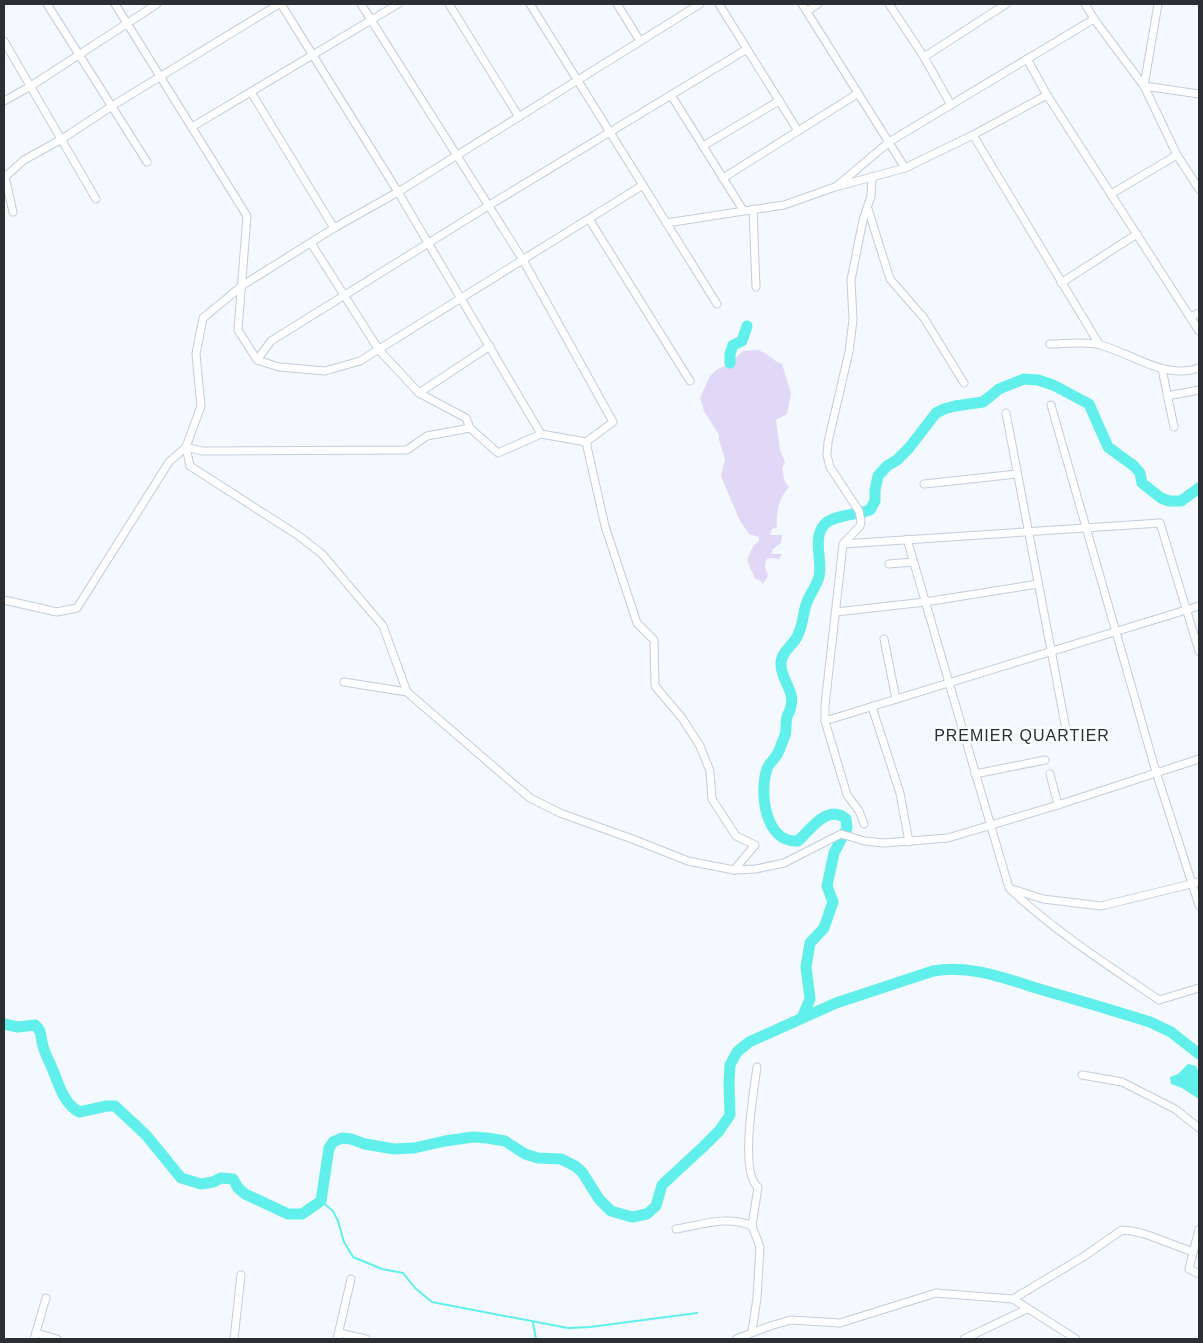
<svg xmlns="http://www.w3.org/2000/svg" width="1203" height="1343" font-family="Arial,sans-serif">
	<style>
		.green { fill: #e1d8f8 }
		.water { fill: #61efec }
		.lines { fill: none; stroke-linecap: round; stroke-linejoin: round }
		.stream { stroke: #61efec; stroke-width: 2 }
		.river { stroke: #61efec; stroke-width: 11 }
		.minor-casing { stroke: #c1cedb; stroke-width: 9 }
		.minor { stroke: #fff; stroke-width: 7 }
		.labels { text-anchor: middle; dominant-baseline: central; stroke-width: 5; stroke-linejoin: round; paint-order: stroke }
		.quarter-label { font-size: 16px; letter-spacing: 1px; fill: #242e38; stroke: #fff }
	</style>
	<rect width="100%" height="100%" fill="#f3f9fe"/>
	<!-- green -->
	<path class="green" d="M759,350C763,353 766,353 769,356C774,359 776,362 782,364L791,393L787,414L776,420L780,450L785,462L782,468L785,482L789,487C779,498 776,512 777,527L772,529L770,535H782L781,543L773,549L771,554H782L779,559L769,558L766,560L765,567L768,576L763,584L759,580L755,579L747,560L753,546L759,541V537L749,534L739,519L721,476L725,459L719,440V435L704,411L700,398L710,376L716,370L730,363L743,351Z"/>
	<!-- water -->
	<path class="water" d="M1188,1064L1196,1066L1199,1073V1099L1182,1088L1171,1084L1170,1077L1178,1074Z"/>
	<g class="lines">
		<!-- stream -->
		<g class="stream">
			<path d="M321,1201L333,1211L338,1221L344,1242L353,1257L382,1269L403,1273L415,1288L432,1302L568,1328L590,1327L697,1313"/>
			<path d="M533,1323L536,1339"/>
			<path d="M749,1339H750"/>
		</g>
		<!-- river -->
		<g class="river">
			<path d="M730,363V354L733,345L742,341L747,326"/>
			<path d="M802,1018L810,999L806,967L810,943L824,928L833,902L827,886L834,853L847,828L846,819C828,803 810,830 798,841C765,843 759,793 767,769C769,763 775,759 778,753C780,748 783,741 785,735C787,730 785,723 787,717C788,713 791,710 791,706C795,690 780,679 781,663C781,654 790,647 795,640C803,629 802,617 806,605C809,595 816,587 819,577C823,561 812,539 824,525C832,515 858,515 870,510L875,501V490L878,476L887,466L897,460L909,448L936,413L944,409L955,406L983,402L999,389L1024,379L1038,380L1053,385L1089,404L1108,447L1134,466L1140,473L1142,483L1161,498L1169,501H1181L1199,488"/>
			<path d="M4,1024L18,1027L35,1025C43,1032 40,1037 43,1046C45,1054 49,1061 52,1068C59,1084 63,1103 79,1112L107,1106H115L146,1135L181,1178L201,1184L213,1182L221,1178L233,1179L238,1188L245,1194L288,1214H302L321,1201L329,1148L333,1142L342,1138L351,1139L365,1144L394,1149L414,1148L445,1141L473,1137L487,1138L505,1141L525,1154L538,1158L561,1159L575,1166L582,1172L599,1199L611,1211L632,1217L647,1214L656,1206L662,1185L703,1147L719,1131L730,1115L729,1083L730,1065L737,1052L749,1042L836,1003L933,971C972,964 1009,980 1046,991C1081,1001 1115,1011 1150,1022L1171,1032L1199,1054"/>
		</g>
		<!-- minor casing -->
		<g class="minor-casing">
			<g id="minor">
				<path d="M47,4L147,162"/>
				<path d="M115,4L247,216L238,330L257,360L279,367L325,371L360,361L643,185"/>
				<path d="M281,4L398,192L541,434L586,442L605,526L637,623L654,640L655,686L682,718L700,746L710,771L712,799L736,836L755,845L734,870L688,861L635,840L560,813L530,798L407,692L383,626L322,554L299,536L190,466L186,447L201,406L196,354L203,318L243,285L334,228L398,192L700,4"/>
				<path d="M361,4L523,260L613,422L586,442"/>
				<path d="M449,4L519,117"/>
				<path d="M530,4L717,304"/>
				<path d="M617,4L640,41"/>
				<path d="M719,4L798,131"/>
				<path d="M802,4L905,168"/>
				<path d="M889,4L924,57L951,105"/>
				<path d="M1085,4L1094,19L1144,86L1177,155L1199,189"/>
				<path d="M1158,4L1144,86L1199,94"/>
				<path d="M807,11L818,4"/>
				<path d="M4,41L96,199"/>
				<path d="M924,57L1006,4"/>
				<path d="M1027,59L1047,95L1199,331"/>
				<path d="M251,92L334,228"/>
				<path d="M671,95L743,210"/>
				<path d="M4,101L31,86L157,4"/>
				<path d="M192,127L398,4"/>
				<path d="M973,135L1099,344"/>
				<path d="M703,146L779,101"/>
				<path d="M723,178L857,94"/>
				<path d="M837,186L889,142L1094,19"/>
				<path d="M1111,194L1177,155"/>
				<path d="M753,209L756,287"/>
				<path d="M868,209L890,279L924,318L964,383"/>
				<path d="M13,212L5,177L24,160L62,139L112,106L279,4"/>
				<path d="M589,219L690,381"/>
				<path d="M666,223L784,205L835,187L905,168L973,135L1047,95"/>
				<path d="M311,243L379,350L419,393L466,418L470,428"/>
				<path d="M1061,283L1137,234"/>
				<path d="M1190,317L1199,313"/>
				<path d="M1050,344C1065,344 1087,341 1100,345C1134,354 1164,380 1199,368"/>
				<path d="M257,360L271,341L488,206L747,49"/>
				<path d="M1162,369L1174,427"/>
				<path d="M419,393L490,346"/>
				<path d="M1167,396L1199,390"/>
				<path d="M1051,405L1156,772L1199,905"/>
				<path d="M1006,413L1066,729"/>
				<path d="M924,484L1017,474"/>
				<path d="M907,539L1009,888C1054,931 1108,965 1159,1000L1199,988"/>
				<path d="M843,544L1160,523L1199,651"/>
				<path d="M889,564L913,562"/>
				<path d="M4,600L57,612L77,608L169,462L186,447L202,451L407,450L427,436L470,428L498,453L541,434"/>
				<path d="M836,612L925,602L1038,584"/>
				<path d="M884,639L896,699"/>
				<path d="M344,682L407,692"/>
				<path d="M872,707L900,793L909,842"/>
				<path d="M825,721L1199,606"/>
				<path d="M975,774L1045,760"/>
				<path d="M1050,774L1058,805"/>
				<path d="M864,824L859,811L847,795L825,721V705L843,544L860,526L861,521L859,511L830,467L827,455L828,442L849,352L853,320L851,280L863,220L871,196L872,177"/>
				<path d="M734,870L756,869L784,863L841,834L865,841L884,843L948,838L1058,805L1199,759"/>
				<path d="M1012,889L1043,899L1101,906L1199,882"/>
				<path d="M1082,1075L1122,1082L1175,1109L1199,1128"/>
				<path d="M752,1226L758,1187C739,1173 754,1090 757,1067"/>
				<path d="M676,1229C701,1225 728,1215 752,1226L760,1247L757,1298L752,1332"/>
				<path d="M1199,1229L1189,1269L1199,1274"/>
				<path d="M1013,1299L1083,1257L1122,1230L1132,1231L1145,1234L1193,1252"/>
				<path d="M36,1333L57,1339"/>
				<path d="M339,1333L366,1339"/>
				<path d="M34,1339L46,1298"/>
				<path d="M234,1339L241,1275"/>
				<path d="M337,1339L351,1279"/>
				<path d="M736,1339L770,1326L791,1320L840,1323L936,1293L1013,1299L1076,1339"/>
				<path d="M964,1339L1027,1309"/>
			</g>
		</g>
		<!-- minor -->
		<use href="#minor" class="minor"/>
	</g>
	<g class="labels">
		<!-- quarter labels -->
		<g class="quarter-label">
			<text x="1022" y="735">PREMIER QUARTIER</text>
		</g>
	</g>
	<!-- border -->
	<rect width="1203" height="1343" fill="none" stroke="#2a2f34" stroke-width="10"/>
</svg>
